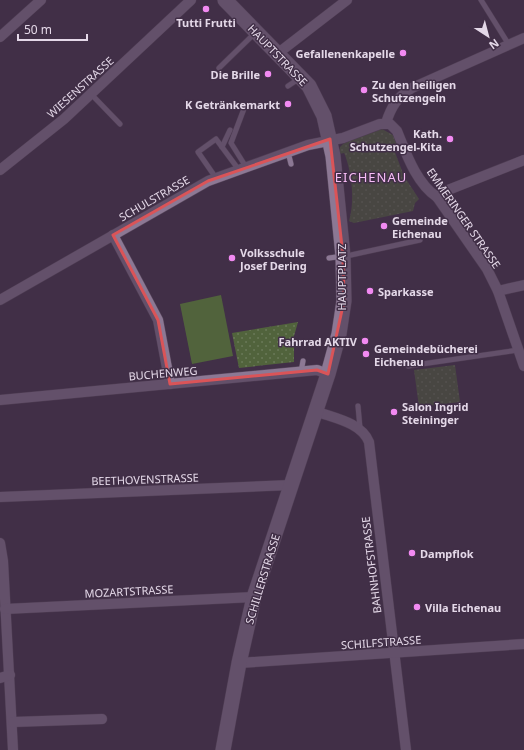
<svg xmlns="http://www.w3.org/2000/svg" width="524" height="750" font-family="'Noto Sans',sans-serif">
	<style>
		.grass { fill: url(#grass-dots) }
		.garden { fill: #51633c }
		.lines { fill: none; stroke-linecap: round; stroke-linejoin: round }
		.service-casing { stroke: #5c4c61; stroke-width: 6 }
		.minor-casing { stroke: #5c4c61; stroke-width: 11 }
		.secondary-casing { stroke: #5c4c61; stroke-width: 16 }
		.service { stroke: #8c7894; stroke-width: 5 }
		.minor { stroke: #8c7894; stroke-width: 10 }
		.secondary { stroke: #8c7894; stroke-width: 15 }
		.marked { fill: none; stroke: #da5458; stroke-width: 3; stroke-linejoin: round }
		.poi-dot { fill: #f28af2; stroke: #412f47; stroke-width: 1.5 }
		.labels { text-anchor: middle; dominant-baseline: central; stroke-width: 3; stroke-linejoin: round; paint-order: stroke }
		.poi-label { font-size: 11px; font-weight: bold; fill: #e4d8e8; stroke: #412f47; text-anchor: start }
		.street-label { font-size: 11px; fill: #e4d8e8; stroke: #412f47 }
		.quarter-label { font-size: 13px; letter-spacing: 1px; fill: #f7bdf6; stroke: #412f47 }
	</style>
	<defs>
		<pattern id="grass-dots" width="8" height="8" patternUnits="userSpaceOnUse"><rect width="8" height="8" fill="#51633c"/><path d="M2 2h.1M6 6h.1" fill="none" stroke="#6a7958" stroke-width="1.8" stroke-linecap="round"/></pattern>
	</defs>
	<rect width="100%" height="100%" fill="#412f47"/>
	<!-- grass -->
	<g class="grass">
		<path d="M382,129L393,135L398,145L393,147L404,176L419,199L415,203L413,211L354,223L349,221C355,202 352,174 345,155L344,153L339,154L340,147L345,142Z"/>
		<path d="M298,322L294,336V362L239,368L232,333Z"/>
		<path d="M455,365L460,402L419,407L414,370Z"/>
	</g>
	<!-- garden -->
	<path class="garden" d="M221,295L233,356L192,364L180,304Z"/>
	<g class="lines">
		<!-- service casing -->
		<g class="service-casing">
			<g id="service">
				<path d="M481,0L509,45"/>
				<path d="M219,68L255,33"/>
				<path d="M288,86L300,78"/>
				<path d="M91,94L120,124"/>
				<path d="M245,106L231,143L246,167"/>
				<path d="M222,147L230,130"/>
				<path d="M288,152L291,164"/>
				<path d="M216,178L198,152L216,139L239,170"/>
				<path d="M451,217L458,212"/>
				<path d="M329,258L351,255L420,240"/>
				<path d="M408,366L518,350"/>
				<path d="M301,372L303,361"/>
				<path d="M358,406L360,428"/>
			</g>
		</g>
		<!-- minor casing -->
		<g class="minor-casing">
			<g id="minor">
				<path d="M0,37L41,0"/>
				<path d="M277,54L347,0"/>
				<path d="M386,123C391,107 397,97 412,88L524,38"/>
				<path d="M0,170L64,119L191,0"/>
				<path d="M437,197L448,190L524,160"/>
				<path d="M113,235L158,320L170,384"/>
				<path d="M498,291L524,285"/>
				<path d="M0,300L208,181L308,145L343,138L380,124H390L397,131C406,153 416,183 437,197L487,269L498,291L524,366"/>
				<path d="M0,400L317,370L328,374"/>
				<path d="M315,411C333,418 361,422 369,442L406,750"/>
				<path d="M0,497L291,485"/>
				<path d="M0,543L3,561L13,750"/>
				<path d="M5,609L254,597"/>
				<path d="M239,663L524,644"/>
				<path d="M0,678L10,675"/>
				<path d="M13,722L102,719"/>
			</g>
		</g>
		<!-- secondary casing -->
		<g class="secondary-casing">
			<path id="secondary" d="M223,750L239,663L254,597L328,374L339,334L344,301L343,256L333,156L324,116L309,86L225,0"/>
		</g>
		<!-- service -->
		<use href="#service" class="service"/>
		<!-- minor -->
		<use href="#minor" class="minor"/>
		<!-- secondary -->
		<use href="#secondary" class="secondary"/>
	</g>
	<!-- marked area -->
	<path d="M0 0H524V750H0ZM330,139L343,256L344,301L328,374L317,370L170,384L158,320L113,235L208,181Z" fill="#412f47" fill-opacity=".55" fill-rule="evenodd"/>
	<path class="marked" d="M330,139L343,256L344,301L328,374L317,370L170,384L158,320L113,235L208,181Z"/>
	<!-- markers -->
	<g class="poi-dot">
		<circle cx="206" cy="9" r="4"/>
		<circle cx="403" cy="53" r="4"/>
		<circle cx="268" cy="74" r="4"/>
		<circle cx="364" cy="90" r="4"/>
		<circle cx="288" cy="104" r="4"/>
		<circle cx="450" cy="139" r="4"/>
		<circle cx="384" cy="226" r="4"/>
		<circle cx="232" cy="258" r="4"/>
		<circle cx="370" cy="291" r="4"/>
		<circle cx="365" cy="341" r="4"/>
		<circle cx="366" cy="354" r="4"/>
		<circle cx="394" cy="412" r="4"/>
		<circle cx="412" cy="553" r="4"/>
		<circle cx="417" cy="607" r="4"/>
	</g>
	<g class="labels">
		<!-- poi labels -->
		<g class="poi-label">
			<text x="206" y="22" text-anchor="middle">Tutti Frutti</text>
			<text x="395" y="53" text-anchor="end">Gefallenenkapelle</text>
			<text x="260" y="74" text-anchor="end">Die Brille</text>
			<text x="372" y="84">Zu den heiligen<tspan x="372" dy="13">Schutzengeln</tspan></text>
			<text x="280" y="104" text-anchor="end">K Getränkemarkt</text>
			<text x="442" y="133" text-anchor="end">Kath.<tspan x="442" dy="13">Schutzengel-Kita</tspan></text>
			<text x="392" y="220">Gemeinde<tspan x="392" dy="13">Eichenau</tspan></text>
			<text x="240" y="252">Volksschule<tspan x="240" dy="13">Josef Dering</tspan></text>
			<text x="378" y="291">Sparkasse</text>
			<text x="357" y="341" text-anchor="end">Fahrrad AKTIV</text>
			<text x="374" y="348">Gemeindebücherei<tspan x="374" dy="13">Eichenau</tspan></text>
			<text x="402" y="406">Salon Ingrid<tspan x="402" dy="13">Steininger</tspan></text>
			<text x="420" y="553">Dampflok</text>
			<text x="425" y="607">Villa Eichenau</text>
		</g>
		<!-- street labels -->
		<g class="street-label">
			<text transform="translate(278 55) rotate(46)">HAUPTSTRASSE</text>
			<text transform="translate(80 87) rotate(-42)">WIESENSTRASSE</text>
			<text transform="translate(154 198) rotate(-30)">SCHULSTRASSE</text>
			<text transform="translate(464 218) rotate(55)">EMMERINGER STRASSE</text>
			<text transform="translate(341 277) rotate(-90)">HAUPTPLATZ</text>
			<text transform="translate(163 373) rotate(-5)">BUCHENWEG</text>
			<text transform="translate(145 479) rotate(-2)">BEETHOVENSTRASSE</text>
			<text transform="translate(371 565) rotate(-97)">BAHNHOFSTRASSE</text>
			<text transform="translate(262 579) rotate(-73)">SCHILLERSTRASSE</text>
			<text transform="translate(129 591) rotate(-3)">MOZARTSTRASSE</text>
			<text transform="translate(381 642) rotate(-4)">SCHILFSTRASSE</text>
		</g>
		<!-- quarter labels -->
		<g class="quarter-label">
			<text x="371" y="177">EICHENAU</text>
		</g>
	</g>
	<!-- north arrow -->
	<g transform="translate(488 36) rotate(144)" stroke="#412f47" stroke-width="3" paint-order="stroke">
	<path d="M0-3L7 15L0 10L-7 15Z" fill="#e4d8e8"/>
	<text y="-6" font-size="11" font-weight="bold" text-anchor="middle" fill="#e4d8e8">N</text>
	</g>
	<!-- scale -->
	<path d="M18 34v6h69v-6" fill="none" stroke="#e4d8e8" stroke-width="2"/>
	<text x="24" y="34" font-size="12" fill="#e4d8e8" stroke="#412f47" stroke-width="3" paint-order="stroke">50 m</text>
</svg>
